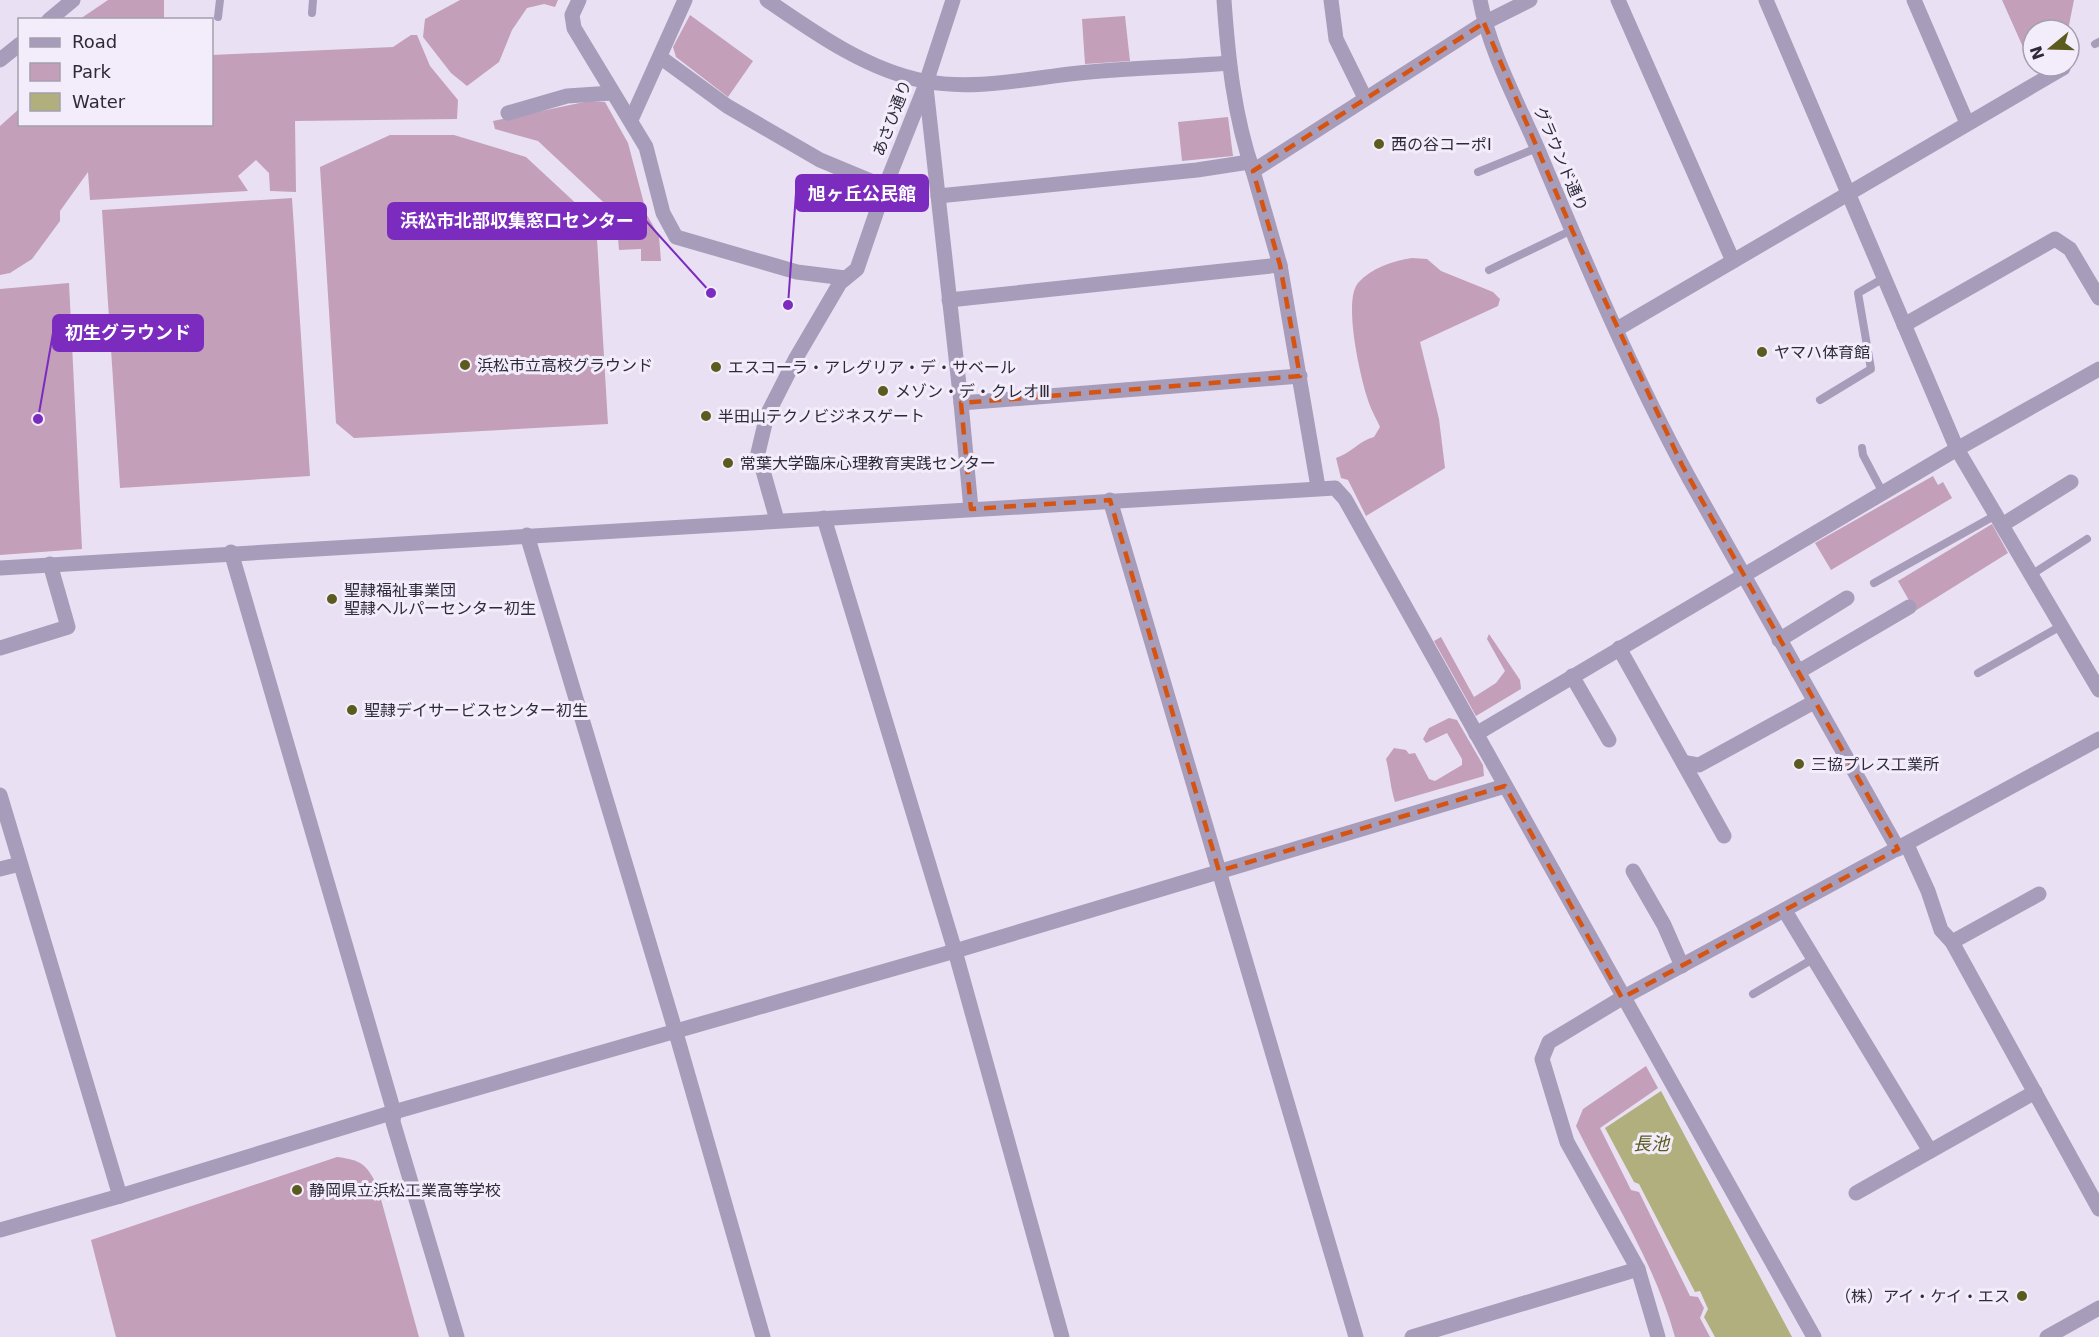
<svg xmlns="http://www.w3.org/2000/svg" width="2099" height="1337" font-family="'DejaVu Sans','Noto Sans JP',sans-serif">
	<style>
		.green { fill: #c39fba }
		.water { fill: #b1af7e }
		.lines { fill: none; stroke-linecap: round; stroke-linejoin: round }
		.service { stroke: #a79cba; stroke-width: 8 }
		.minor { stroke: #a79cba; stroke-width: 15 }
		.tertiary { stroke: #a79cba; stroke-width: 15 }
		.marked { fill: none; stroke: #d55411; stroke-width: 4.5; stroke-dasharray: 12 8; stroke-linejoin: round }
		.poi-dot { fill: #5c5b1f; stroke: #f3edfb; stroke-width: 2 }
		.labels { text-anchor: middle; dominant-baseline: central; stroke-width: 6; stroke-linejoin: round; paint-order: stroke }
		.street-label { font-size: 16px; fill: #2e2a3a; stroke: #f3edfb }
		.poi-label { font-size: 16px; fill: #2e2a3a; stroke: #f3edfb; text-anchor: start }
		.water-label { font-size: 18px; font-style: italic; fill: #5c5b1f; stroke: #f3edfb }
		.leader { fill: none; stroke: #7b2cbf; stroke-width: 2 }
		.callout-dot { fill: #7b2cbf; stroke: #f3edfb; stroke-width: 2 }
		.callout { fill: #7b2cbf; stroke: #7b2cbf; stroke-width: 2 }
		.callout-label { font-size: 18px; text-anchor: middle; font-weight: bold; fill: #fff }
	</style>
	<rect width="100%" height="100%" fill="#e9e0f3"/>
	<!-- green -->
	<g class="green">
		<path d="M108,0H164V19H80Z"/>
		<path d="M460,0H558L555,7L544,4L527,8L512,30L499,62L467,86L451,73L423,37L425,19Z"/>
		<path d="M2002,0H2074L2068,30H2033L2031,65Z"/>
		<path d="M690,15L753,61L728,97L676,57L673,47Z"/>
		<path d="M1125,16L1130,61L1085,64L1082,19Z"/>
		<path d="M411,35H417L430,66L458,100L457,119L295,121L296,192L270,191L269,173L256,160L238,176L248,191L90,200L88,172L60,211V221L32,259L10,273L0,275V126L19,109L20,124H212V55L393,47Z"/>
		<path d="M589,101L605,102L628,143L647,215L659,236L661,261H641V249L619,250L616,214L538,141L495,129L493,121Z"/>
		<path d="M1228,117L1233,156L1182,161L1178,122Z"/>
		<path d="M390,135H454L526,157L596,222L608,424L354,438L336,423L320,167Z"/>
		<path d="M292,198L310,476L120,488L102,210Z"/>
		<path d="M1412,258L1427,259L1441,271L1493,292L1500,299L1498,306L1420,342L1439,419L1445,468L1366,516L1348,480L1341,478L1336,458C1351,453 1359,441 1374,437L1380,427C1376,418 1370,408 1367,397C1360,375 1343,301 1358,283C1371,268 1393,261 1412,258Z"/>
		<path d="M69,283L82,549L0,555V289Z"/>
		<path d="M1933,476L1938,485L1943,482L1952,498L1831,570L1815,543Z"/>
		<path d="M1992,524L2008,553L1915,611L1898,581Z"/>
		<path d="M1489,634L1520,680L1521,689L1476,716L1434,641L1441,637L1474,697L1496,683L1505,671L1487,639Z"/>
		<path d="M1449,718L1457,720L1483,765L1484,776L1395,802C1390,786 1390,774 1386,759L1394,748L1406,750L1409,754L1415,753L1429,779L1435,781L1462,765V759L1447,733L1426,743L1423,739L1429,728Z"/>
		<path d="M1646,1066L1658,1088L1600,1128L1631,1190L1639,1192L1690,1296L1698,1297L1704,1308L1700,1318L1710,1337H1675C1655,1263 1610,1195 1576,1126L1583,1109Z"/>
		<path d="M337,1157C361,1160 366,1164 377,1185L419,1337H116L91,1240Z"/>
	</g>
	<!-- water -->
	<path class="water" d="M1661,1091L1792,1337H1715L1704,1317L1708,1309L1700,1291L1695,1292L1639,1184L1634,1182L1605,1128Z"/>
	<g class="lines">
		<!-- service -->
		<g class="service">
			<path d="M312,13L313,0"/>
			<path d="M218,17L220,0"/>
			<path d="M2095,44L2099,42"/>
			<path d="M1478,172L1537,148"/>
			<path d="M1489,270L1572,230"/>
			<path d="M1820,400L1871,369L1858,293L1884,278"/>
			<path d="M1862,448L1863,455L1883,493"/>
			<path d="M2031,575L2087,539"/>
			<path d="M1874,583L1996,515"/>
			<path d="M1978,673L2061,626"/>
			<path d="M1753,994L1813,959"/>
		</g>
		<!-- minor -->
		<g class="minor">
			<path d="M579,0L572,15L574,28L646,147L663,213L676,237L797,272L845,278"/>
			<path d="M767,0C815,33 867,70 924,81C974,91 1029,78 1079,73C1129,68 1179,67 1229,63"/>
			<path d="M1224,0C1228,58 1234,116 1253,171"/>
			<path d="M1331,0L1336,39L1365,98"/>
			<path d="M1618,0L1733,261"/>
			<path d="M1766,0L1957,449L2099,690"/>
			<path d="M1914,0L1967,123"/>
			<path d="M49,20L73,0"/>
			<path d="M660,57L727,106L820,160L885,187"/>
			<path d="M0,60L20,44"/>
			<path d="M926,87L961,403"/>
			<path d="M508,113L567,96L612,93"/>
			<path d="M631,120L685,0"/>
			<path d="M938,196L1197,170L1249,162"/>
			<path d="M949,300L1280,265"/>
			<path d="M1904,325L2055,239L2070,249L2099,298"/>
			<path d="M1689,478L1898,849"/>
			<path d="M1318,487L1280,265L1253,171L1484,23L1530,0"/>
			<path d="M1110,500L1356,1337"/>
			<path d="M971,509L961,403L1300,376"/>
			<path d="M824,518L955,951L1062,1337"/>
			<path d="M777,520L758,453L767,415L796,358L840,283L857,269L885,187L924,89L953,0"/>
			<path d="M2002,525L2071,482"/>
			<path d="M527,535L676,1033L763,1337"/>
			<path d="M231,552L394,1112L393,1122L457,1337"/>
			<path d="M1779,640L1847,598"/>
			<path d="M0,648L68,627L50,564"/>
			<path d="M1619,648L1724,836"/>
			<path d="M1798,672L1909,607"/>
			<path d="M1572,676L1609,740"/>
			<path d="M1476,734L1957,449L2099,369"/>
			<path d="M1683,762L1699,765L1814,702"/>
			<path d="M1907,845L1928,891L1941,930L1952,942L2099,1209"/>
			<path d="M0,869L20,864"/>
			<path d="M1633,871L1664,925L1682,966"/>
			<path d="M1785,911L1930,1151"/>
			<path d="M1952,942L2039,894"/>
			<path d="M1856,1193L2035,1092"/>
			<path d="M1638,1269L1658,1337"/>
			<path d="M1412,1337L1638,1269L1567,1142L1542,1059L1549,1042L1622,998L2099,739"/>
			<path d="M2047,1337L2099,1308"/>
		</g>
		<!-- tertiary -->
		<g class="tertiary">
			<path d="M1480,0C1490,53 1518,103 1539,152C1585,262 1632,373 1689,478"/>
			<path d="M1617,329L2063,68"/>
			<path d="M0,568L1335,488L1345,499L1814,1337"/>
			<path d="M0,795L120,1196"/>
			<path d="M0,1230L120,1196L394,1112L955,951L1505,786"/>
		</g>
	</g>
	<!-- marked area -->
	<path class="marked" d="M1484,23L1572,230L1682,465L1898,849L1622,998L1505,786L1219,871L1110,500L971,509L961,403L1300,376L1280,265L1253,171Z"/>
	<!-- markers -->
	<g class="poi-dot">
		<circle cx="1379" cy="144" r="6"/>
		<circle cx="1762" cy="352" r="6"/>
		<circle cx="465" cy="365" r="6"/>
		<circle cx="716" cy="367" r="6"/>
		<circle cx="883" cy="391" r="6"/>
		<circle cx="706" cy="416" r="6"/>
		<circle cx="728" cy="463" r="6"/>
		<circle cx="332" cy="599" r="6"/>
		<circle cx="352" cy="710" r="6"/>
		<circle cx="1799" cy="764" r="6"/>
		<circle cx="297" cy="1190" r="6"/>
		<circle cx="2022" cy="1296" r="6"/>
	</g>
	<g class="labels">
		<!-- street labels -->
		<g class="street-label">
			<text transform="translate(892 118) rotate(-69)">あさひ通り</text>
			<text transform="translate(1561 159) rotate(67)">グラウンド通り</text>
		</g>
		<!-- poi labels -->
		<g class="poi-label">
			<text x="1391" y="144">西の谷コーポⅠ</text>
			<text x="1774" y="352">ヤマハ体育館</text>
			<text x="477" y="365">浜松市立高校グラウンド</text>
			<text x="728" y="367">エスコーラ・アレグリア・デ・サベール</text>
			<text x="895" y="391">メゾン・デ・クレオⅢ</text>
			<text x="718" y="416">半田山テクノビジネスゲート</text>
			<text x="740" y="463">常葉大学臨床心理教育実践センター</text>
			<text x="344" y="590">聖隷福祉事業団<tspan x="344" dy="18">聖隷ヘルパーセンター初生</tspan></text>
			<text x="364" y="710">聖隷デイサービスセンター初生</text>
			<text x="1811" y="764">三協プレス工業所</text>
			<text x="309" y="1190">静岡県立浜松工業高等学校</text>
			<text x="2010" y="1296" text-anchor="end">（株）アイ・ケイ・エス</text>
		</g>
		<!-- water labels -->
		<g class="water-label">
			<text x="1651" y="1143">長池</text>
		</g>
	</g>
	<!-- callouts -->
	<path class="leader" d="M788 305L796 193M711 293L646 221M38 419L53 333"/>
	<g class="callout-dot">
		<circle cx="788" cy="305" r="6"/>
		<circle cx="711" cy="293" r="6"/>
		<circle cx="38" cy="419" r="6"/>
	</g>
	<g class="callout">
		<rect x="796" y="175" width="132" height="36" rx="6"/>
		<rect x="388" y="203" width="258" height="36" rx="6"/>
		<rect x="53" y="315" width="150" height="36" rx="6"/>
	</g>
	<g class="callout-label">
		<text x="862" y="200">旭ヶ丘公民館</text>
		<text x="517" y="227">浜松市北部収集窓口センター</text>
		<text x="128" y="339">初生グラウンド</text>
	</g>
	<!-- legend -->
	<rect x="18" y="18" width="195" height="108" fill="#f3edfb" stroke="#a49fae" stroke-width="1.5"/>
	<rect x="30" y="38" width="30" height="9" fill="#a79cba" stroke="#a49fae" stroke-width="1.5"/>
	<text x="72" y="48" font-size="18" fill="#2e2a3a">Road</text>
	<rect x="30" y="63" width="30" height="18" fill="#c39fba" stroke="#a49fae" stroke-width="1.5"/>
	<text x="72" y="78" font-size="18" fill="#2e2a3a">Park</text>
	<rect x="30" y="93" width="30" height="18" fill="#b1af7e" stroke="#a49fae" stroke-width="1.5"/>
	<text x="72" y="108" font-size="18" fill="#2e2a3a">Water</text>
	<!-- north arrow -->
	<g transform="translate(2051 48) rotate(251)"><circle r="28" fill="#f3edfb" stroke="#a49fae" stroke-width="1.5"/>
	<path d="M0-4.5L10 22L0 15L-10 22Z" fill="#5c5b1f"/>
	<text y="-9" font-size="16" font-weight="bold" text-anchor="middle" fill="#2e2a3a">N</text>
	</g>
</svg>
